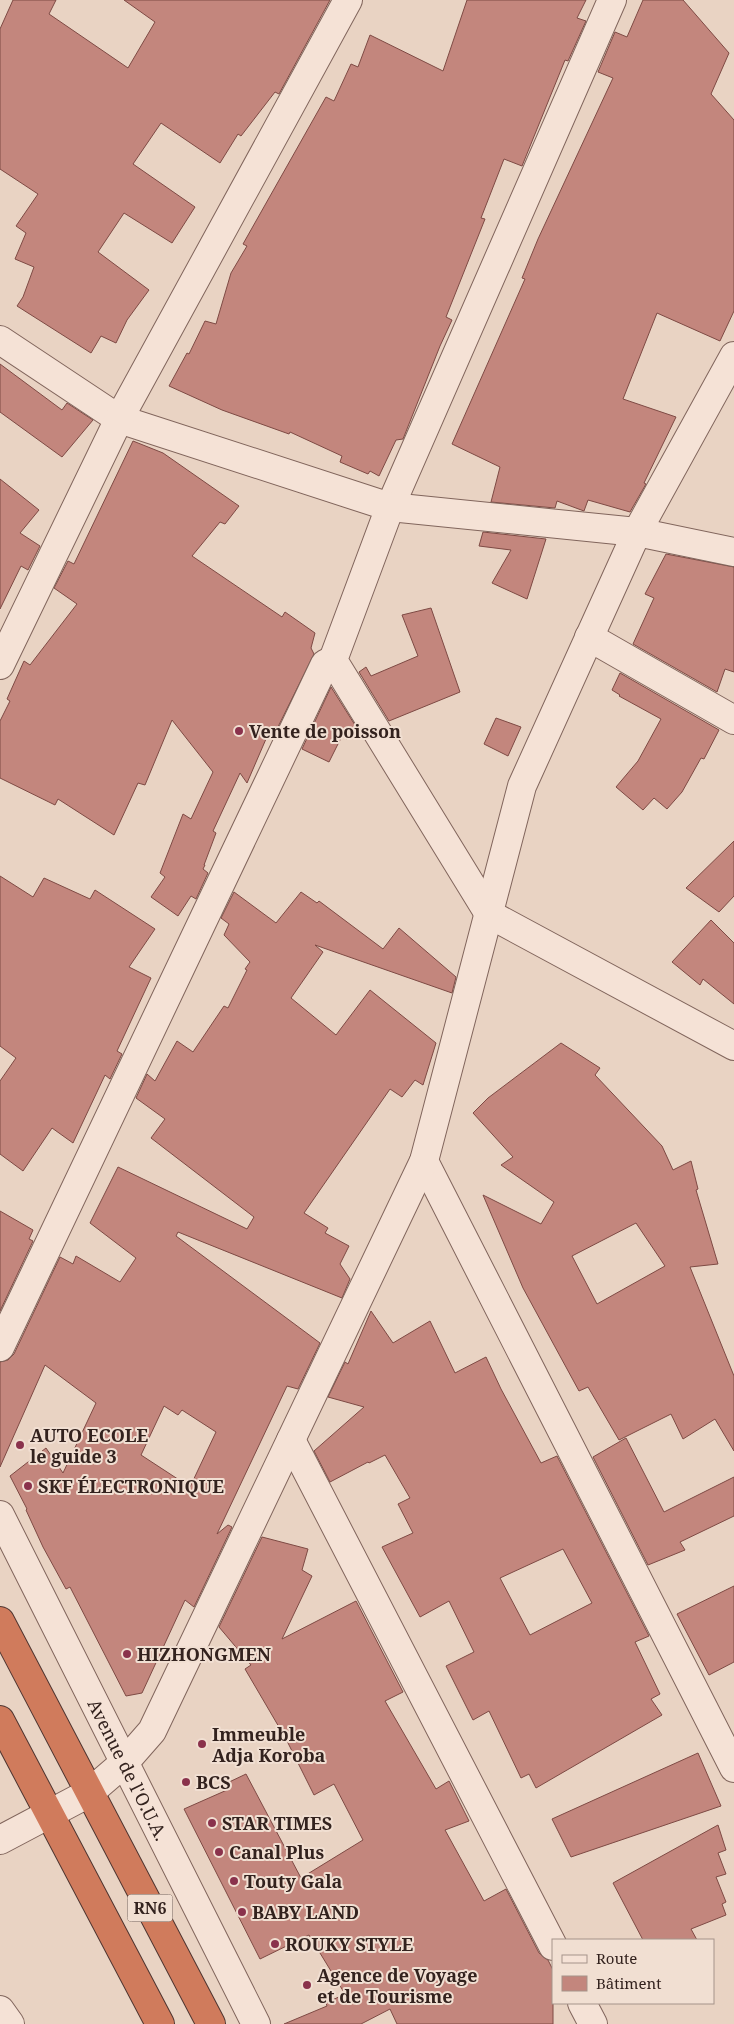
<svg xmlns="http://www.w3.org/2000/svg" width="734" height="2024" font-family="'Noto Serif',serif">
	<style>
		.building { fill: #c3867d; stroke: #7e4a44; fill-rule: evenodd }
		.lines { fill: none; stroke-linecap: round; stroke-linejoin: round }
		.minor-casing { stroke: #81655c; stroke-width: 30 }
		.highway-casing { stroke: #4f3530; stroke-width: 30 }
		.minor { stroke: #f5e2d6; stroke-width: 28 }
		.highway { stroke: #d07b5c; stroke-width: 28 }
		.poi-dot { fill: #8a324c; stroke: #f1dfd2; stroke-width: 2 }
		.labels { text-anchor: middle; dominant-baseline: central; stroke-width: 4; stroke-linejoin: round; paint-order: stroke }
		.shield { fill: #f1dfd2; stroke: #6c5b54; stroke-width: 1 }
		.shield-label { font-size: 16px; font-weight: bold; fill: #33221e }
		.poi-label { font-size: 18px; font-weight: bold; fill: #33221e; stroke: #f1dfd2; text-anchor: start }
		.street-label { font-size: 18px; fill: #33221e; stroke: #f1dfd2 }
	</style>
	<rect width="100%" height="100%" fill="#e9d3c3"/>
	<!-- building -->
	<g class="building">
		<path d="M13,0H56L49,14L128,68L155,22L124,0H330L279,94L275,92L241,136L238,134L220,163L161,123L133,164L195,207L172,243L124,213L98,252L149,290L127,320L116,343L101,336L91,353L17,306L23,297L34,267L15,259L26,233L16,226L38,194L0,169V29Z"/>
		<path d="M467,0H586L577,18L586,21L568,61L565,60L522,166L504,159L481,218L485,219L446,317L452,320L440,346L403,439L396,440L379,476L370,471L368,474L340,462L342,456L290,432L289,434L222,410L169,386L187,353L189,354L205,321L216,324L231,273L247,246L243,244L326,97L334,101L351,64L358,67L370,35L443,71Z"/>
		<path d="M643,0H683L729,53L711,94L734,120V311L720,341L657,313L623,399L676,417L644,483L646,484L630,512L588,500L584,511L557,501L555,508L491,502L500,467L452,444L525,279L522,278L538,239L613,78L598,72L615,32L627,37Z"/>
		<path d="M0,364L62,410L67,403L93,420L62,457L0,412Z"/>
		<path d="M133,441L163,453L239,506L225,524L220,522L192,556L282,617L285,612L315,633L311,648L314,654L274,735L269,732L247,783L240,773L213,831L216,833L204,865H205L203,869L208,873L196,899L191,896L178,916L151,897L165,877L160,873L183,814L191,819L213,772L172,720L145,785L138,783L114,835L58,799L55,805L0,778V721L10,701L7,699L24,661L30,665L77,604L54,588L68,561L74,564Z"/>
		<path d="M0,479L39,510L20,533L40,546L28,570L21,566L0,609Z"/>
		<path d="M483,532L546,539L527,599L492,583L511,550L479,546Z"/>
		<path d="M666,554L734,567V672L725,669L717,692L633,644L654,598L645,594Z"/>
		<path d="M431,608L460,692L389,721L359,672L366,667L371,676L418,656L402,615Z"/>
		<path d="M620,673L719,730L704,759L701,758L682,792L667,809L654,798L643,810L616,787L638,761L661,719L619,696L620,695L612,690Z"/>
		<path d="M331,687L360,733L346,739L343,734L329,762L302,749Z"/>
		<path d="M496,718L521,727L508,756L484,744Z"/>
		<path d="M734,841V896L719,912L686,888Z"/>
		<path d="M0,876L33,897L44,878L90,899L95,890L155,929L129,967L151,978L117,1051L122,1054L110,1079L105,1075L73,1143L52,1128L23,1171L0,1154V1081L16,1058L0,1046Z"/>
		<path d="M234,892L276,923L301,892L317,903L319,901L383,949L399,928L456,977L452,993L315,945L323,952L291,998L336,1035L370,990L436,1043L423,1085L415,1080L402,1097L390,1089L304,1213L328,1228L325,1233L349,1246L340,1264L350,1279L342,1298L178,1232L176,1236L320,1343L298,1389L287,1386L217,1534L228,1525L232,1527L194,1607L185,1600L142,1693L126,1696L70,1587L66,1589L43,1547L26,1510L27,1509L10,1476L46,1448L63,1473L96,1403L45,1365L0,1467V1362L8,1360L14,1354L60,1257L73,1264L76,1256L120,1282L136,1258L90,1223L118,1167L247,1229L254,1217L151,1138L165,1119L136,1098L147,1074L155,1081L177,1041L193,1052L224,1006L228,1008L247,970L245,969L250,962L224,935L229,924L221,918ZM164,1406L178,1415L182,1410L216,1432L190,1487L141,1455Z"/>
		<path d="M711,920L734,943V1004L703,979L700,985L672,962Z"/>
		<path d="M561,1043L600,1068L595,1075L662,1146L673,1170L691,1161L698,1189L696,1190L718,1264L690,1267L734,1376V1451L715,1419L683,1439L671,1414L619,1440L588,1387L579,1391L523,1288L483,1195L541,1224L554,1202L501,1165L513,1157L473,1113L488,1098ZM636,1223L665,1266L597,1304L572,1256Z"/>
		<path d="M0,1211L33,1230L29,1239L33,1241L0,1311Z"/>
		<path d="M371,1311L393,1343L430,1321L455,1373L486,1357L501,1389L541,1463L557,1456L649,1636L635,1642L660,1694L651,1699L662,1715L536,1788L529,1774L521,1778L489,1711L473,1720L446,1666L474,1652L449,1601L420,1617L382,1547L413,1533L398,1504L410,1498L385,1455L369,1463L368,1462L330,1482L314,1451L364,1407L328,1397L345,1362L348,1364ZM563,1549L592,1603L530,1635L500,1578Z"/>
		<path d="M626,1438L664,1512L734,1477V1516L680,1542L685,1550L648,1565L593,1457Z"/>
		<path d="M262,1537L308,1549L302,1570L312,1576L282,1639L356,1601L403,1692L385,1701L436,1789L449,1781L469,1821L445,1830L484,1901L506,1889L539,1953L548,1960L553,1970V2024H397L390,2009L361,2024H284L327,2006L326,2003L345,1994L309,1935L260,1959L184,1809L227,1790L225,1784L246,1774L301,1878L363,1840L334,1784L314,1795L286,1739L245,1669L251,1665L219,1627Z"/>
		<path d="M734,1586V1662L709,1675L677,1614Z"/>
		<path d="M698,1753L721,1806L571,1857L552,1819Z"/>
		<path d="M718,1825L726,1850L718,1853L726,1874L716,1877L726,1902L722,1904L726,1915L691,1929L697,1940H643L613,1883Z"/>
	</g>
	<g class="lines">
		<!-- minor casing -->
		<g class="minor-casing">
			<g id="minor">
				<path d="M612,0L390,507L333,660L489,914L734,1046"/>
				<path d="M0,340L119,419L390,507L637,532L734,552"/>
				<path d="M589,637L734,720"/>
				<path d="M0,665L119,419L348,0"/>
				<path d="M424,1161L734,1768"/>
				<path d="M0,1347L325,664L333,660"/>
				<path d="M291,1440L553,1946"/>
				<path id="s1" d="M0,1515L256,2024"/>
				<path d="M0,1840L89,1793L124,1763L152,1731L424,1161L522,786L637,532L734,356"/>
				<path d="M582,2003L593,2024"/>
				<path d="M0,2010L10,2024"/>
			</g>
		</g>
		<!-- highway casing -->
		<g class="highway-casing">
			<g id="highway">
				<path d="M0,1621L211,2024"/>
				<path d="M0,1720L160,2024"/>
			</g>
		</g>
		<!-- minor -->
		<use href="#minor" class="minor"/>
		<!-- highway -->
		<use href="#highway" class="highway"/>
	</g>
	<!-- markers -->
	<g class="poi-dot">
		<circle cx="239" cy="731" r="5"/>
		<circle cx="20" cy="1445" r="5"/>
		<circle cx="28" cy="1486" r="5"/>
		<circle cx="127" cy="1654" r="5"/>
		<circle cx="202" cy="1744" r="5"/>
		<circle cx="186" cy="1782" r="5"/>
		<circle cx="212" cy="1823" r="5"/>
		<circle cx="219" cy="1852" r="5"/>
		<circle cx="234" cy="1881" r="5"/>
		<circle cx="242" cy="1912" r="5"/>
		<circle cx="275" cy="1944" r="5"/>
		<circle cx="307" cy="1985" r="5"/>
	</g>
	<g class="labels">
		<!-- shield labels -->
		<rect class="shield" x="127.5" y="1894.5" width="45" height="27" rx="4"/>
		<g class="shield-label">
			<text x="150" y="1908">RN6</text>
		</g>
		<!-- poi labels -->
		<g class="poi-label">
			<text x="249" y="731">Vente de poisson</text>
			<text x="30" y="1435">AUTO ECOLE<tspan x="30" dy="21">le guide 3</tspan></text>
			<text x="38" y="1486">SKF ÉLECTRONIQUE</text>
			<text x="137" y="1654">HIZHONGMEN</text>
			<text x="212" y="1734">Immeuble<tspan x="212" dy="21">Adja Koroba</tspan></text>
			<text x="196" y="1782">BCS</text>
			<text x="222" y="1823">STAR TIMES</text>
			<text x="229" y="1852">Canal Plus</text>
			<text x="244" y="1881">Touty Gala</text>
			<text x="252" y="1912">BABY LAND</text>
			<text x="285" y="1944">ROUKY STYLE</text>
			<text x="317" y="1975">Agence de Voyage<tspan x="317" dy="21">et de Tourisme</tspan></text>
		</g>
		<!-- street labels -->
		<g class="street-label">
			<text stroke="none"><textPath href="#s1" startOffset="285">Avenue de l'O.U.A.</textPath></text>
		</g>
	</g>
	<!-- legend -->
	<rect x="552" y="1939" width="162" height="65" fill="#f1dfd2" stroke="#a5938a"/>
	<rect x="562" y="1955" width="25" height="8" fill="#f5e2d6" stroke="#a5938a"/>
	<text x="596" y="1964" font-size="15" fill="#33221e">Route</text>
	<rect x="562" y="1976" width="25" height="15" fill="#c3867d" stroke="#a5938a"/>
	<text x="596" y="1989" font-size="15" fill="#33221e">Bâtiment</text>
</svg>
